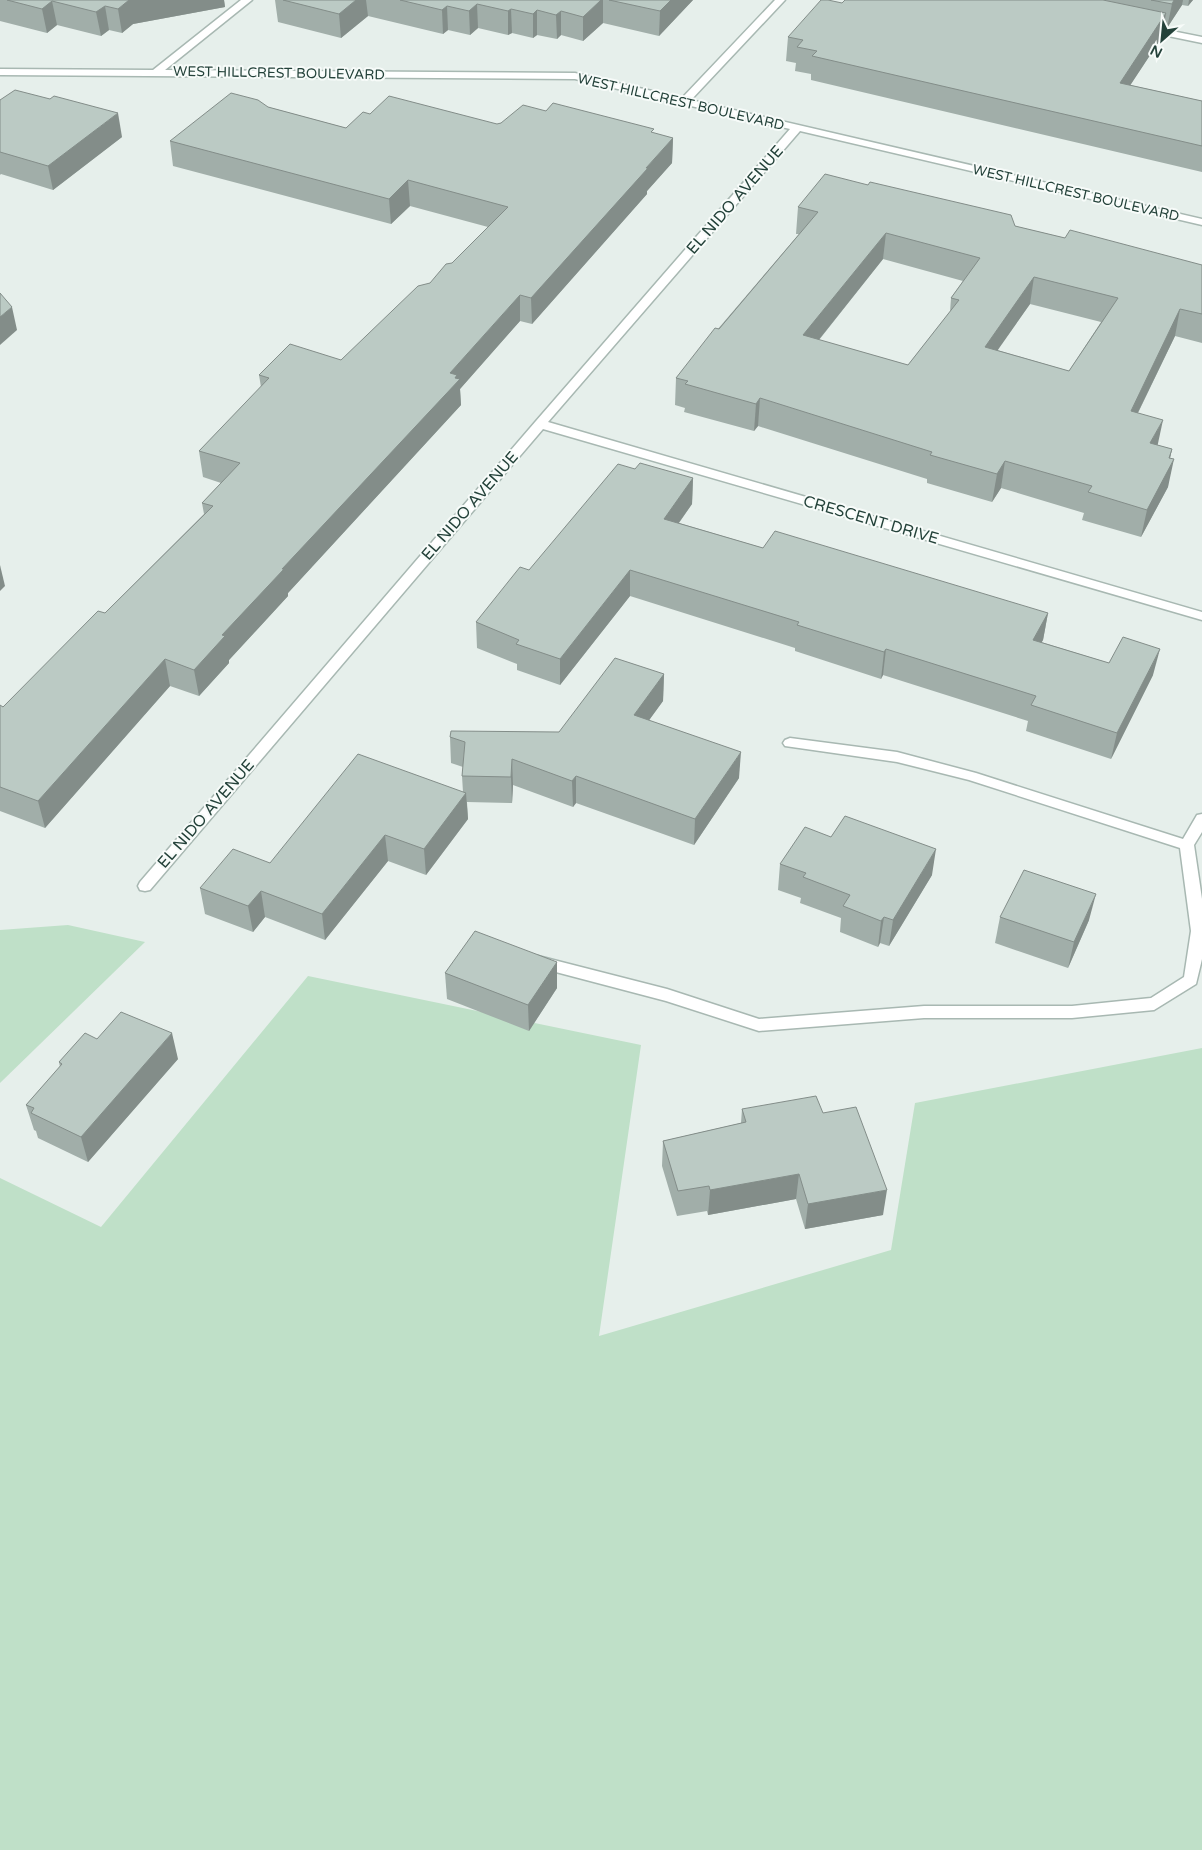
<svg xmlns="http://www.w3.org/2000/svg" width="1202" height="1850" font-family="'Varela Round',sans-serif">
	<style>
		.green { fill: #bfe0c8 }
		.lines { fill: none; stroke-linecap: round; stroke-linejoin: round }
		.minor-casing { stroke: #a8b8b2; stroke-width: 3 }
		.minor { fill: #fff; fill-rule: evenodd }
		.wall { fill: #a1aea9; fill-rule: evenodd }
		.shaded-wall { fill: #838d89 }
		.building { fill: #bbcac4; stroke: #838d89; fill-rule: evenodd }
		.labels { text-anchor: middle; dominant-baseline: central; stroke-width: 4; stroke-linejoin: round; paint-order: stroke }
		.far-street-label { font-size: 14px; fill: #24423a; stroke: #f7fbf9 }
		.street-label { font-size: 16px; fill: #24423a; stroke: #f7fbf9 }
	</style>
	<rect width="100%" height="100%" fill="#e6efeb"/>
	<!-- green -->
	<g class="green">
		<path d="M68,925L145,942L0,1083V930Z"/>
		<path d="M308,976L641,1045L599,1336L891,1250L915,1103L1202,1048V1850H0V1178L101,1227Z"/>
	</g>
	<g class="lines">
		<!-- minor casing -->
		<g class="minor-casing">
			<g id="minor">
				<path d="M241,0H252L165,70L575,73L682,98L775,0H785L691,100L1202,219V225L800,131L548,422L1202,612V620L543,429L150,890L145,891L140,890L138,886L140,882L536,421L790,129L575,79L0,75V69L153,70Z"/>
				<path d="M1142,25L1202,37V43L1139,30V26Z"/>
				<path d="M790,738L897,752L976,773L1183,839L1197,815L1202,814V832L1194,845L1202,899V959L1196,984L1154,1010L1072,1018H924L759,1031L666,1001L533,966L530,962L533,958L538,956L667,989L759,1019L924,1006H1072L1151,998L1184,977L1191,931L1180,848L969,780L897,762L785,746L783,743L785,740Z"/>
			</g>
		</g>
		<!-- minor -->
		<use href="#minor" class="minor"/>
	</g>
	<!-- wall -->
	<g class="wall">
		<path d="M0,0H224L225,7L133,24L122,33L109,30L101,36L57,25L47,33L0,21Z"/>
		<path d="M275,0H693L659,36L603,23L583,41L561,35L557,39L537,35L533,38L512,33L508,35L478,28L470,35L448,30L443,34L368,16L341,38L278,22Z"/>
		<path d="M845,0H1193L1188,6L1182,5L1167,28L1163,27L1162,37L1130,85L1202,101V172L811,80V74L795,71L796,63L786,61L788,37L842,3Z"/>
		<path d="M0,100L122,137L53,190L1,174L0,175Z"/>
		<path d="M268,107L346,128L370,114L497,124L501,123L546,111L673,138L672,163L647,191V194L532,324L520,321L460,389L461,405L288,593V596L229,660V663L199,696L170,686L45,828L0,811V705L3,707L105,613L204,514L202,503L221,483L203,477L199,451L261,387L259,375L341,360L430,283L452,263L488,227L410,206L391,224L173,166L170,141Z"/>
		<path d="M798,207L1015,226L1065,238L1202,265V343L1175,336L1138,413L1157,445L1172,449L1170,458L1168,487L1141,537L1082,520L1084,513L1001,488L992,502L927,483V479L758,426L754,431L684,412L685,408L675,405L676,378L799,234H796ZM883,259L963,281L951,298L950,312L908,365L819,340ZM1030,304L1101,322L1069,371L997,350Z"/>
		<path d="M635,469L693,478L692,504L679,523L763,548L1048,613L1043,640L1041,642L1109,663L1153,675L1111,759L1026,731L1028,721L883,675L881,679L795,651V648L630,596L560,685L517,670V664L477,648L476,622Z"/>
		<path d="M664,674L663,701L649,720L739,778L694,845L576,803L573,807L513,785L512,803L467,802L468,819L426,875L388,861L325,940L265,917L253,932L205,914L200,888L270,863L463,792L462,776L463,767L451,763L450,737L559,732Z"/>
		<path d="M780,864L932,875L889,946L880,943L878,947L840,932L841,918L800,903L801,898L778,890Z"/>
		<path d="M1000,917L1089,920L1068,968L995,943Z"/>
		<path d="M557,962V988L529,1031L447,999L445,973Z"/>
		<path d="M97,1039L178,1059L88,1162L38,1138L36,1131L34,1130L26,1105L60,1067L59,1062Z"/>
		<path d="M742,1109L823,1113L883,1215L805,1229L796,1199L708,1215L707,1211L677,1216L662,1166L663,1141L741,1123Z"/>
	</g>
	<!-- shaded-wall -->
	<g class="shaded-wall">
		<path d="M129,0H224L225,7L133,24L122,33L118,9Z"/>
		<path d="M356,0H366L368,16L341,38L339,14Z"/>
		<path d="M601,0H603V23L583,41V17Z"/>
		<path d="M671,0H693L659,36L660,11Z"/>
		<path d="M1174,0H1183L1182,5L1167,28L1172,4Z"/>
		<path d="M1189,0H1193L1188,6Z"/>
		<path d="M52,1L57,25L47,33L42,9Z"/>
		<path d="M477,4L478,28L470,35L469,11Z"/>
		<path d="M105,6L109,30L101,36L96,12Z"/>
		<path d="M447,6L448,30L443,34L442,10Z"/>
		<path d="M511,9L512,33L508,35V11Z"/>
		<path d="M537,10V35L533,38V14Z"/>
		<path d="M561,11V35L557,39L556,15Z"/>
		<path d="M1166,13L1162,37L1116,107L1120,83Z"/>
		<path d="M118,113L122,137L53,190L48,166Z"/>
		<path d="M673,138L672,163L647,191V194L532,324L531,298Z"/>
		<path d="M408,180L410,206L391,224L389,199Z"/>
		<path d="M886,233L883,259L801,362L803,335Z"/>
		<path d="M1034,277L1030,304L981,374L985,347Z"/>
		<path d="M520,295V321L460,389L461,405L288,593V596L229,660V663L199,696L194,670L222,635L282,569L450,373Z"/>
		<path d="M12,307L17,330L0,345V317Z"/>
		<path d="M1180,309L1175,336L1125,439L1131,411Z"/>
		<path d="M760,398L758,426L754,431L756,404Z"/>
		<path d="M1163,420L1157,448L1150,443Z"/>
		<path d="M1172,449L1167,472L1174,459L1168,487L1141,537L1147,510Z"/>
		<path d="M1005,461L1001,488L992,502L997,474Z"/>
		<path d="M693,478L692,504L663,545L664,519Z"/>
		<path d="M0,565L5,586L0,591Z"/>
		<path d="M630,570V596L560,685V659Z"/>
		<path d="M1048,613L1043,640L1028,666L1033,640Z"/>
		<path d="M886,649L883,675L881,679L884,652Z"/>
		<path d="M1160,649L1153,675L1111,759L1117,733Z"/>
		<path d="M165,659L170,686L45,828L38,801Z"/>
		<path d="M664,674L663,701L634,741V715Z"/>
		<path d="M741,752L739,778L694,845L695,819Z"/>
		<path d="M512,759L513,785L512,803L511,777Z"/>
		<path d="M576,776V803L573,807L572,781Z"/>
		<path d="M466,793L468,819L426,875L424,849Z"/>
		<path d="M385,835L388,861L325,940L322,914Z"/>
		<path d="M936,849L932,875L889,946L893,920Z"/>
		<path d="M261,891L265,917L253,932L248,906Z"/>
		<path d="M1096,894L1089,920L1068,968L1074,942Z"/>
		<path d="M884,917L880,943L878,947L881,921Z"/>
		<path d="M557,962V988L529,1031L528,1005Z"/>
		<path d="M172,1033L178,1059L88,1162L81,1137Z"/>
		<path d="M799,1174L796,1199L708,1215L710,1190Z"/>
		<path d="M887,1190L883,1215L805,1229L808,1204Z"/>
	</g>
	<!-- building -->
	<g class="building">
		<path d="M7,0H132H129L118,9L105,6L96,12L52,1L42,9Z"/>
		<path d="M283,0H356L339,14Z"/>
		<path d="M400,0H601L583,17L561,11L556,15L537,10L533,14L511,9L508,11L477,4L469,11L447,6L442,10Z"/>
		<path d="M609,0H671L660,11Z"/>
		<path d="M821,0H828L842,3L845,0H1103L1166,13L1120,83L1202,101V146L812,56L817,51L797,47L803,40L788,37Z"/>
		<path d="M1151,0H1174L1172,4Z"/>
		<path d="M15,90L50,99L54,96L118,113L48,166L0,152V100Z"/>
		<path d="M231,93L258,100L268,107L346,128L363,112L370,114L389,96L497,124L501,123L523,105L546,111L553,103L654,129L651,132L673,138L646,168H648L531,298L520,295L450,373L457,375L455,378L460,379L282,569H284L222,635L225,636L194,670L165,659L38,801L0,787V705L3,707L98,611L105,613L213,506L202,503L240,463L199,451L269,378L259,375L290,344L341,360L418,286L430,283L446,264L452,263L508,207L408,180L389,199L170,141Z"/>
		<path d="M825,174L868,185L870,182L1011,215L1015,226L1065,238L1070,230L1202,265V314L1180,309L1131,411L1163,420L1150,443L1172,449L1169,458L1174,459L1147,510L1088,492L1092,486L1005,461L997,474L930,455L932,452L760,398L756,404L685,384L688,381L676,378L715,328L719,329L818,212L798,207ZM886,233L980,258L951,298L959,300L908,365L803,335ZM1034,277L1118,298L1069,371L985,347Z"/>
		<path d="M0,293L12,307L0,317Z"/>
		<path d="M640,463L693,478L664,519L763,548L775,531L1048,613L1033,640L1109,663L1123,637L1160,649L1117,733L1031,705L1036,696L886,649L884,652L797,625L799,622L630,570L560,659L516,644L519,640L476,622L520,567L529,570L618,464L635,469Z"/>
		<path d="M615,658L664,674L634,715L741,752L695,819L576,776L572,781L512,759L511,777L462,776L465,742L450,737L451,731L559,732Z"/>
		<path d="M358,754L466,793L424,849L385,835L322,914L261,891L248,906L200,888L233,849L270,863Z"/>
		<path d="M845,816L936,849L893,920L884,917L881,921L843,906L850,895L803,877L806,873L780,864L805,827L831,837Z"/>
		<path d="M1024,870L1096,894L1074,942L1000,917Z"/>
		<path d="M475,931L557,962L528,1005L445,973Z"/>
		<path d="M121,1012L172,1033L81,1137L31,1113L34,1108L26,1105L62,1064L59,1062L85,1033L97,1039Z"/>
		<path d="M816,1096L823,1113L856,1107L887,1190L808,1204L799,1174L710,1190L709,1186L678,1191L663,1141L746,1122L742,1109Z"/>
	</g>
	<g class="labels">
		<!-- far-street labels -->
		<g class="far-street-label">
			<text transform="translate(279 73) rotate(1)">WEST HILLCREST BOULEVARD</text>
			<text transform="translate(681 102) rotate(13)">WEST HILLCREST BOULEVARD</text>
			<text transform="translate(1076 193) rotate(13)">WEST HILLCREST BOULEVARD</text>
		</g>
		<!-- street labels -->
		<g class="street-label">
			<text transform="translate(735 200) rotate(-49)">EL NIDO AVENUE</text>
			<text transform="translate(470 506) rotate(-49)">EL NIDO AVENUE</text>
			<text transform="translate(871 520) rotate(16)">CRESCENT DRIVE</text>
			<text transform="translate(206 814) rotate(-49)">EL NIDO AVENUE</text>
		</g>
	</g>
	<!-- north arrow -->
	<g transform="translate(1162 40) rotate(207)" stroke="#f7fbf9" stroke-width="4" paint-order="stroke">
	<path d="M0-4L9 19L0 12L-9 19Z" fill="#24423a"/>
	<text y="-8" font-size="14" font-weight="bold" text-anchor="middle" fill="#24423a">N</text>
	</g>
</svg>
